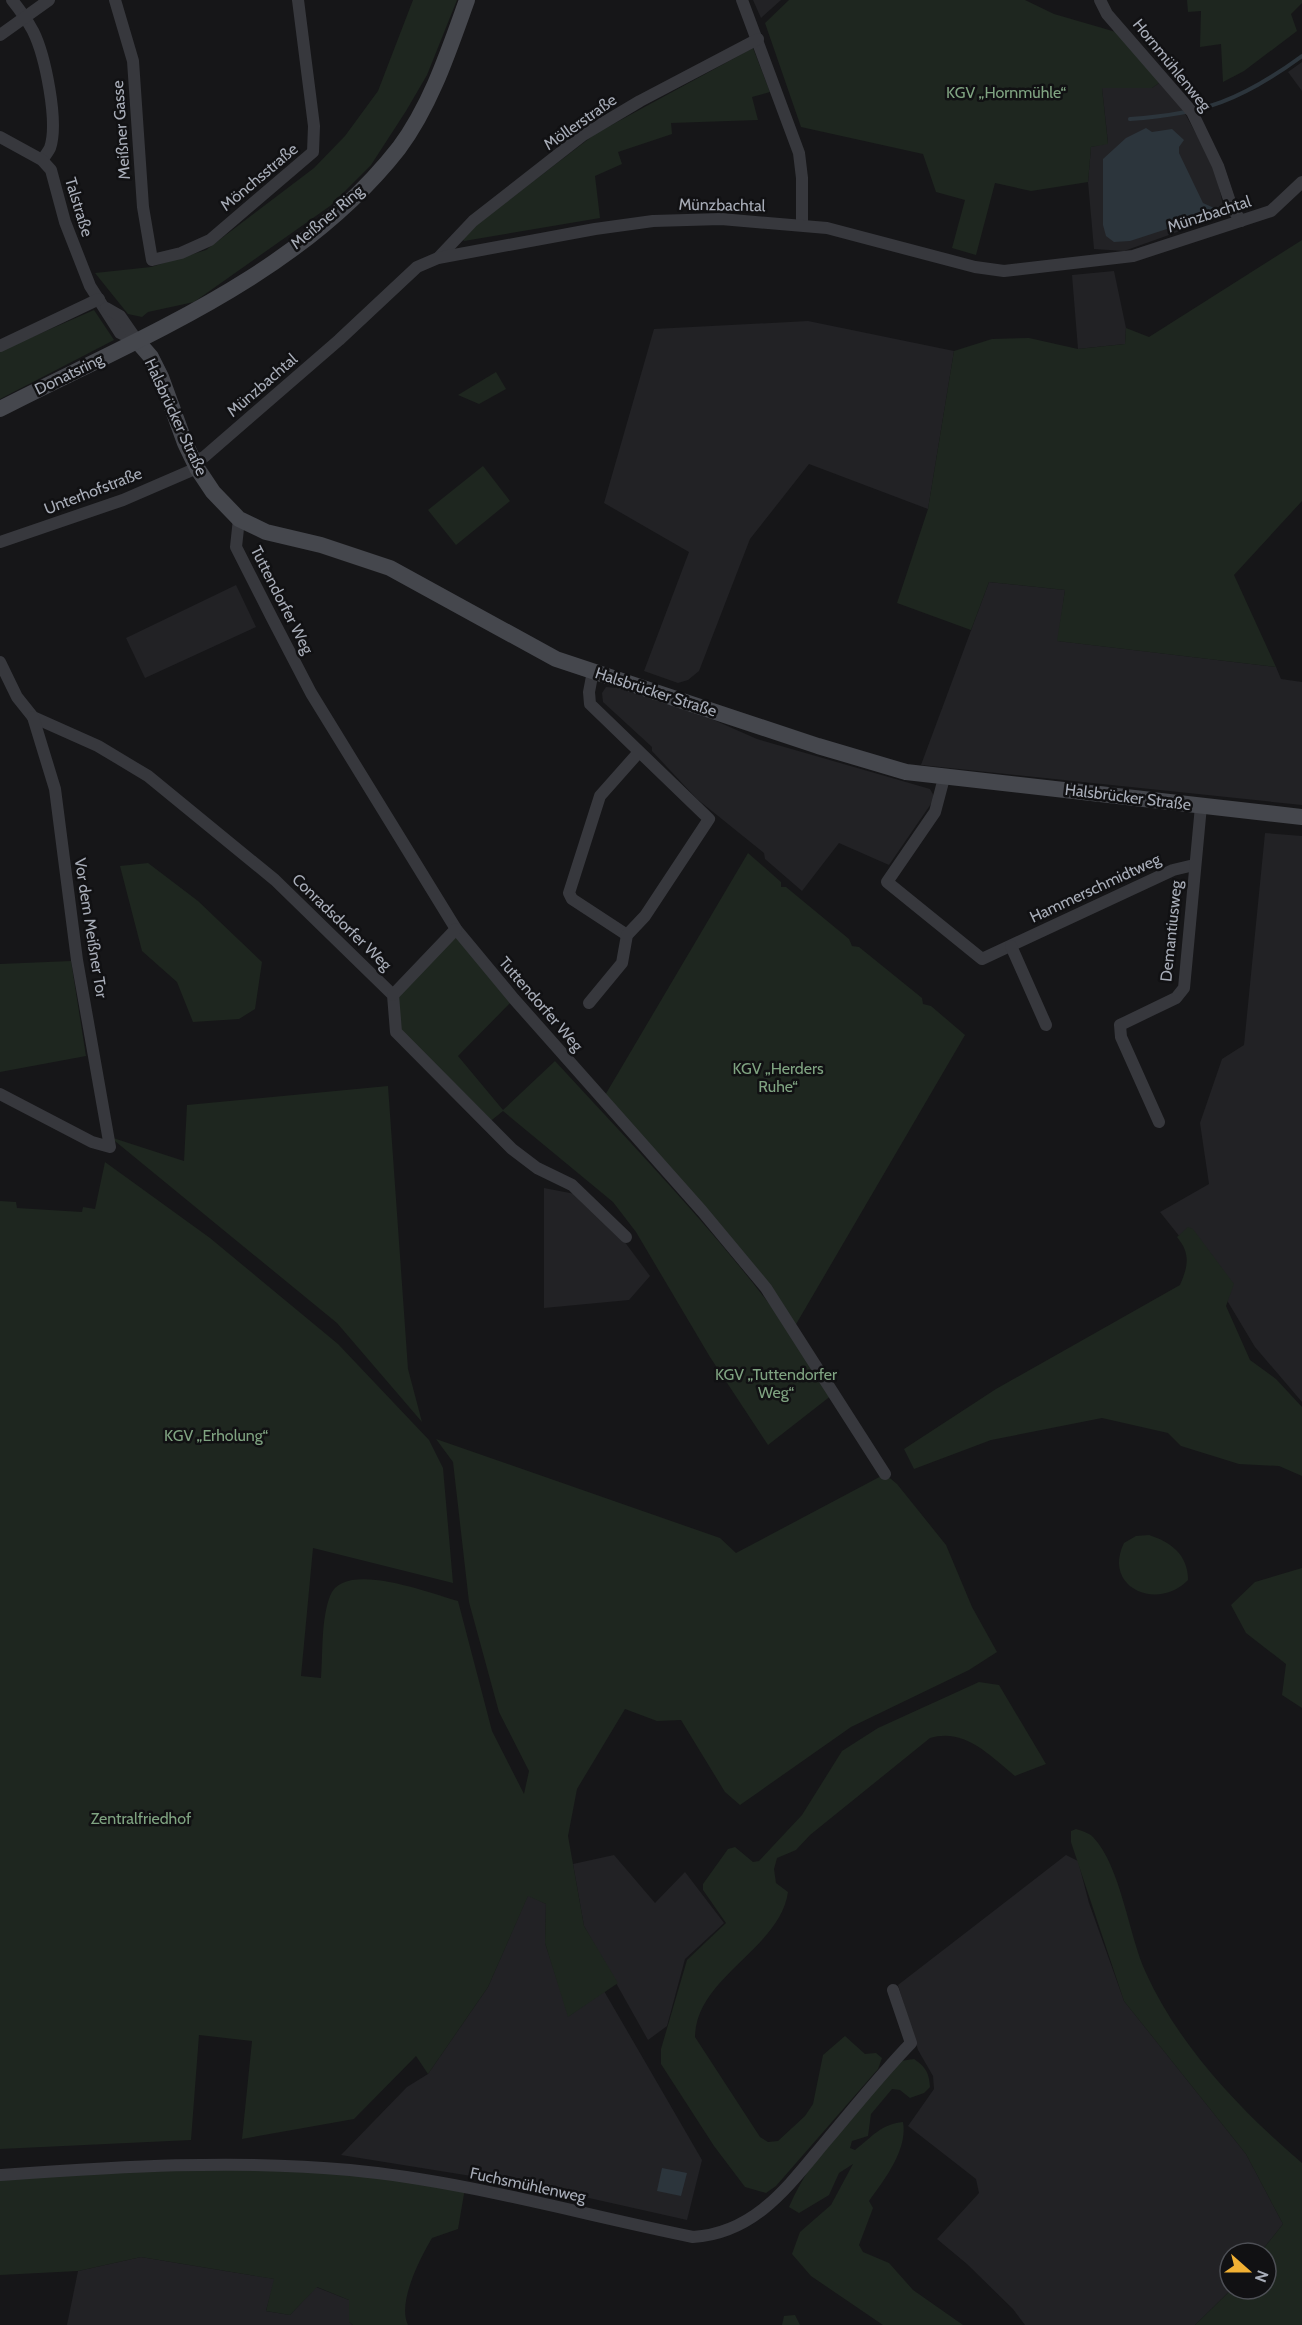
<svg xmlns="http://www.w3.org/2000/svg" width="1302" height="2325" font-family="Cabin,sans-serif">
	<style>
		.built { fill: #222225 }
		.green { fill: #1e261f }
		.water { fill: #2c353c }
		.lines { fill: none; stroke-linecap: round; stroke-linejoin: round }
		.stream { stroke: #2c353c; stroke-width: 4 }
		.street { stroke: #37383d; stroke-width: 12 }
		.secondary { stroke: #45474d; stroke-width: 16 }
		.labels { text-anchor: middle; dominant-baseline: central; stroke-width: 5; stroke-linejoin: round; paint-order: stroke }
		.street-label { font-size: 16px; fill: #a8adb8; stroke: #111113 }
		.park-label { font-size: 16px; fill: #7fa381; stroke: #111113 }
	</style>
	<rect width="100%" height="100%" fill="#161618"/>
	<!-- built -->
	<g class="built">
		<path d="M753,0H781L761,18Z"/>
		<path d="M1302,62V91L1288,72Z"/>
		<path d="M1159,83L1182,108L1207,154L1217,177L1225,215L1124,251L1094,249L1088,182L1091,147L1108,143L1102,88H1152Z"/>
		<path d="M1114,271L1126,328L1125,344L1078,349L1072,275Z"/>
		<path d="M808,321L954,351L928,509L809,464L750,539L699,671L688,680L678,683L644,671L689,552L604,503L654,329Z"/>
		<path d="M989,582L1065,590L1058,641L1276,667L1281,679L1302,682V805L921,765Z"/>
		<path d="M236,585L256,627L145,678L126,638Z"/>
		<path d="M606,687L617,688L707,717L757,739L930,789L935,798L889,865L839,843L802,891L765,859L764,853L697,799L652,751V747L603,702L602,693Z"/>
		<path d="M1265,833L1302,836V1402L1255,1347L1216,1282L1160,1212L1209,1184L1200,1123L1222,1059L1244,1045Z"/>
		<path d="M544,1188L575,1194L624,1241L650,1276L629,1300L544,1308Z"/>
		<path d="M614,1855L655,1903L685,1872L724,1923L685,1959L667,2026L648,2040L584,1926L573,1864Z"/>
		<path d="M1066,1855L1078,1861L1089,1903L1124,2001L1246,2154L1283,2224L1260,2253H1230V2289H1232L1195,2325H1025L1013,2309L967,2264L937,2239L979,2193L976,2179L908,2126L934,2089L933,2076L918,2050L898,1985Z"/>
		<path d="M528,1895L546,1904L545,1943L569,2016L604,1991L702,2160L687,2220L540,2187L341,2155L407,2087L428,2074L488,1987Z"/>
		<path d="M141,2257L275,2279L266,2311L290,2315L316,2287L349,2300V2322L353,2325H67L78,2271Z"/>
	</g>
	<!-- green -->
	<g class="green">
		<path d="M413,0H457L427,75L406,111L371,165L330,206L194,302L148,312L142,317L128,314L95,273L151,267L206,250L314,168L345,136L378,91Z"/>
		<path d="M789,0H1025L1054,14L1116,32L1139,56L1159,83L1152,88H1102L1108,144L1091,147L1088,182L1031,191L995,183L976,255L952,248L965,200L936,192L923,154L801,127L765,23Z"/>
		<path d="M1187,0H1302V3L1291,14L1297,31L1244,71L1223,82L1221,44L1200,47L1201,11L1188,12Z"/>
		<path d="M753,48L770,92L752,97L758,120L671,123L672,134L618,152L622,164L595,176L600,218L464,241L461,237L595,134Z"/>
		<path d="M1302,240V501L1234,575L1276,667L1057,641L1065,590L989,582L971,630L897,603L928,509L954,351L992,339L1029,338L1078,349L1125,344L1126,328L1149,337Z"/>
		<path d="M94,310L114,340L0,399V351Z"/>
		<path d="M496,372L506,389L479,404L458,395Z"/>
		<path d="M483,466L510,501L456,545L428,510Z"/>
		<path d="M748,853L781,882V887H786L849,939L852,946L859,947L922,998L923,1004L931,1006L965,1035L795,1326L604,1097Z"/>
		<path d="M148,863L198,901L262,962L255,1009L239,1019L193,1022L177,982L142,951L120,866Z"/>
		<path d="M456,929L514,999L458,1056L503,1110L555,1061C653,1168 756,1271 832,1395L768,1445L710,1357L636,1232L613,1202L503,1111L488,1123L396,1032L393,995Z"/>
		<path d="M71,961L86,1056L0,1072V964Z"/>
		<path d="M388,1086L408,1369L422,1422L337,1323L110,1137L184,1161L187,1105Z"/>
		<path d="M105,1162L210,1238L338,1344L429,1440L443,1468L453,1583L313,1548L301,1676L321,1678C323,1651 321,1620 330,1596C344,1559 431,1594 458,1601L492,1731L524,1794L529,1771L499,1712L469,1602L453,1462L436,1439L720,1538L736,1553L885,1474L897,1484L946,1545L972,1607L997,1652L969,1670L851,1727L740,1805L725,1792L681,1720L657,1721L625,1709L577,1789L568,1836L584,1926L618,1983L568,2017L545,1943L546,1904L528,1896L488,1987L428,2074L416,2056L354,2119L242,2139L252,2041L199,2035L191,2140L0,2149V1201L16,1202L17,1208L82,1212L83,1207L95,1209Z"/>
		<path d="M1188,1227L1193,1229L1234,1284L1226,1306L1250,1360L1276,1379L1302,1407V1476L1279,1466L1239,1464L1181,1446L1168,1433L1102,1418L991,1440L914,1469L904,1449L996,1389L1180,1285C1188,1266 1191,1254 1177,1237Z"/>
		<path d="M1149,1535C1171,1542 1188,1555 1188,1580C1157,1612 1102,1587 1124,1543L1136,1536Z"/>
		<path d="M1302,1568V1708L1282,1695L1286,1664L1246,1633L1231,1605L1255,1582Z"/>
		<path d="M979,1682L999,1685L1046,1764L1015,1776C989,1755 965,1728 930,1738L810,1835L796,1850L777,1858L774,1869L776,1883L788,1892C780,1949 696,1977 695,2037L760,2137L768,2142L778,2141L805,2116L813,2104L823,2055L845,2036L865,2054L876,2053L882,2058L878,2069L776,2186L766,2193L745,2187L714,2146L661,2064V2049L687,1960L726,1923L703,1890V1884L728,1849L735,1847L753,1862L759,1861L802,1815L842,1751L878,1728Z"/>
		<path d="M1076,1829C1082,1831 1089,1833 1093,1837C1121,1866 1129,1937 1146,1973C1179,2046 1241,2111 1302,2163V2325H1195L1232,2289H1266V2253H1260L1283,2224L1246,2154L1124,2001L1071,1842V1831Z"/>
		<path d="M914,2059C926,2067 929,2073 930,2087L924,2093L910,2098L900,2090L892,2089L871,2114L868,2136L852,2141L850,2148L855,2150C872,2137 881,2124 903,2122C908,2150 884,2180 869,2201L873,2208L859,2245L863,2252L889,2263L913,2290L963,2325H883L811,2276L792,2254L800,2232L831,2205L853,2164L839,2173L829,2195L799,2213L789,2207C813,2151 861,2106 900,2061Z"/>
		<path d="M139,2165L350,2170L465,2188L458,2229L432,2238C420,2258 397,2303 408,2325H353L349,2322V2300L317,2287L290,2315L266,2311L274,2279L141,2257L78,2271L0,2275V2175Z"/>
		<path d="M795,2315L800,2325H782L784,2316Z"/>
	</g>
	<!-- water -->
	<g class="water">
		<path d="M1146,128L1152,132L1172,129L1184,140L1179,147V153L1203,203L1214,208L1210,215L1130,241L1114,242L1106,236L1103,225V159L1126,138Z"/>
		<path d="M662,2168L687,2173L681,2196L657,2191Z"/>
	</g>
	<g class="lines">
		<!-- stream -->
		<path class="stream" d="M1130,119C1204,114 1242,100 1302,56"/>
		<!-- street -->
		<g class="street">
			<path d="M12,0C20,10 27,20 33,31C45,55 59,122 50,148C48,152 45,156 42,160"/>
			<path d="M115,0L133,61L143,207L152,260L181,253L210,240L313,152L314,126L298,0"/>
			<path d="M742,0L799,153L802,178V225"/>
			<path d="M1100,0L1107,14L1192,112L1218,166L1232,208L1241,221"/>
			<path d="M0,35L49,0"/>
			<path d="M0,137L42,160L51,170L65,222L90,286L120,333L138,342"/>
			<path d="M438,258L473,221L583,135L640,101L758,39"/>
			<path d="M106,308L120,316L138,342"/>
			<path d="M0,346L99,299"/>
			<path d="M194,461L204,457L339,340L417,267L438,258L595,229L653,221L721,219L827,228L975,267L1004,271L1133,256L1271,211L1302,182"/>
			<path d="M239,519L236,547L272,618L311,693L456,929L514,999L702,1211L766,1288L885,1474"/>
			<path d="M0,542L123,500L197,468"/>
			<path d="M0,662L17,697L33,717L98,746L148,776L275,880L393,995L396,1032L512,1149L537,1168L572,1185L626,1237"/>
			<path d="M944,778L935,812L887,882L982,959L1173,870L1194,865"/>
			<path d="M627,935L572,899L569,893L600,796L639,752"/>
			<path d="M1011,946L1046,1025"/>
			<path d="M393,995L456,929"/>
			<path d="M589,1003L622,963L627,935L645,916L709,819L590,704L589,692L593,671"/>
			<path d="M0,1094L92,1142L110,1147L77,960L55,789L33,717"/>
			<path d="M1159,1122L1121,1037L1120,1025L1176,998L1184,988L1201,806"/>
			<path d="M0,2175C117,2167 233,2159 350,2170C466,2181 579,2214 693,2237C756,2233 789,2185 826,2141C854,2108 881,2074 911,2043L893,1990"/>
		</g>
		<!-- secondary -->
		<g class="secondary">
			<path d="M138,342L151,357L161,377L185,443L197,468L213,492L239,519L266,532L321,545L390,568L556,659L818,746L906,772L1302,817"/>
			<path d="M0,409C140,337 299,276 399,148C431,105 449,50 467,0"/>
		</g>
	</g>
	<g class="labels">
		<!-- street labels -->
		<g class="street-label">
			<text transform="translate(1172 65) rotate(51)">Hornmühlenweg</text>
			<text transform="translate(580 122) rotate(-35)">Möllerstraße</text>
			<text transform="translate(121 130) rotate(-94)">Meißner Gasse</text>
			<text transform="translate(259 177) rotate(-40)">Mönchsstraße</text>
			<text transform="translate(722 205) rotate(1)">Münzbachtal</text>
			<text transform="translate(79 207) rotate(73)">Talstraße</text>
			<text transform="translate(1209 214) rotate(-18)">Münzbachtal</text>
			<text transform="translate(327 217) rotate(-40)">Meißner Ring</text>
			<text transform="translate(69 374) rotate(-26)">Donatsring</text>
			<text transform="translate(262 385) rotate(-41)">Münzbachtal</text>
			<text transform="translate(176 417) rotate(65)">Halsbrücker Straße</text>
			<text transform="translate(93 491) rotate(-21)">Unterhofstraße</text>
			<text transform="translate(282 600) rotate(63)">Tuttendorfer Weg</text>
			<text transform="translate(656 692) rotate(18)">Halsbrücker Straße</text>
			<text transform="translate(1128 797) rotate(7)">Halsbrücker Straße</text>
			<text transform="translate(1095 888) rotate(-25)">Hammerschmidtweg</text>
			<text transform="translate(342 922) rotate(44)">Conradsdorfer Weg</text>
			<text transform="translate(91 928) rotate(81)">Vor dem Meißner Tor</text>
			<text transform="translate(1171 931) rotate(-84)">Demantiusweg</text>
			<text transform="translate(541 1004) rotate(49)">Tuttendorfer Weg</text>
			<text transform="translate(528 2185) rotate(12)">Fuchsmühlenweg</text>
		</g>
		<!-- park labels -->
		<g class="park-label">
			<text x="1006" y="92">KGV „Hornmühle“</text>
			<text x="778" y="1068">KGV „Herders<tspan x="778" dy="18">Ruhe“</tspan></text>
			<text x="776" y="1374">KGV „Tuttendorfer<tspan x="776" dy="18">Weg“</tspan></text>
			<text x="216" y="1435">KGV „Erholung“</text>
			<text x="141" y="1818">Zentralfriedhof</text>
		</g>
	</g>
	<!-- north arrow -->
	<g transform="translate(1248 2271) rotate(111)"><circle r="28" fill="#111113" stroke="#4d4f55" stroke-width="1.5"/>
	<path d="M0-4.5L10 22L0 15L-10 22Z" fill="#f2b134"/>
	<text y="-9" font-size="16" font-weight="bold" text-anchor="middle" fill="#a8adb8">N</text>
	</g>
</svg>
